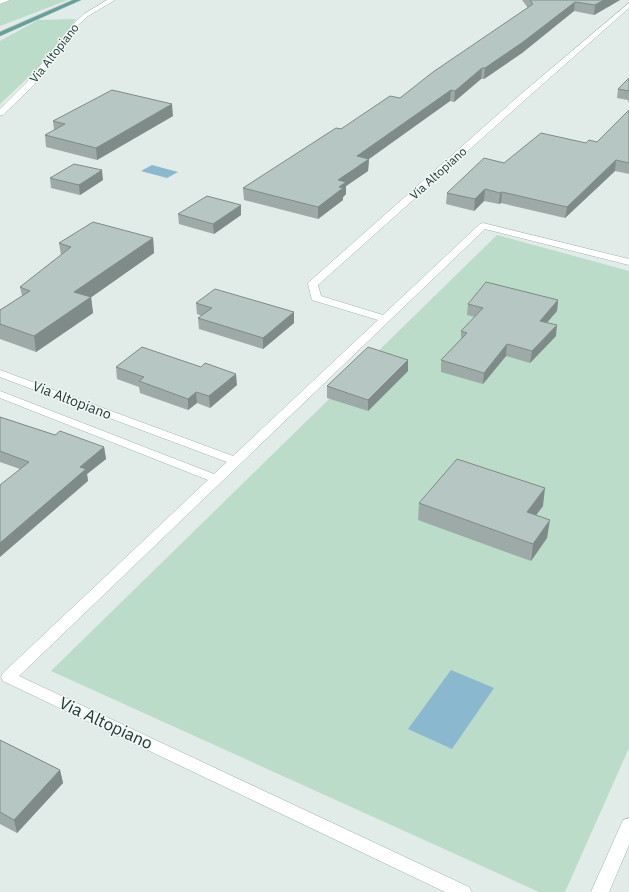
<svg xmlns="http://www.w3.org/2000/svg" width="629" height="892" font-family="'IBM Plex Sans',sans-serif">
	<style>
		.green { fill: #badcc9 }
		.water { fill: #8ab9cf }
		.lines { fill: none; stroke-linecap: round; stroke-linejoin: round }
		.minor-casing { stroke: #a4b3b0; stroke-width: 1 }
		.major-casing { stroke: #c1c8c7; stroke-width: 1 }
		.minor { fill: #fff; fill-rule: evenodd }
		.major { fill: #66a09a; fill-rule: evenodd }
		.wall { fill: #9daaa7 }
		.shaded-wall { fill: #7f8b88 }
		.building { fill: #b6c6c2; stroke: #7f8b88 }
		.labels { text-anchor: middle; dominant-baseline: central; stroke-width: 3; stroke-linejoin: round; paint-order: stroke }
		.far-street-label { font-size: 12px; fill: #223b38; stroke: #f1f8f5 }
		.street-label { font-size: 14px; fill: #223b38; stroke: #f1f8f5 }
		.near-street-label { font-size: 17px; fill: #223b38; stroke: #f1f8f5 }
	</style>
	<rect width="100%" height="100%" fill="#e1ebe8"/>
	<!-- green -->
	<g class="green">
		<path d="M0,0H68L0,26Z"/>
		<path d="M76,19L53,54L0,104V41L38,20Z"/>
		<path d="M497,235L629,271V748L565,892H539L51,671Z"/>
	</g>
	<!-- water -->
	<g class="water">
		<path d="M152,165L178,172L167,178L141,171Z"/>
		<path d="M451,670L494,688L452,749L408,729Z"/>
	</g>
	<g class="lines">
		<!-- minor casing -->
		<g class="minor-casing">
			<g id="minor">
				<path d="M0,0H10L0,4Z"/>
				<path d="M107,0H115L88,16L77,26L33,86L3,115H0V109L27,82L73,24L84,14Z"/>
				<path d="M629,3V8L527,98L318,285L321,296L383,315L480,224L483,223L629,259V265L485,229L19,676L469,887L472,892H445L3,681L1,677L3,673L208,480L0,398V391L214,474L227,462L0,377V370L233,456L378,320L312,300L308,284L309,282L521,94Z"/>
				<path d="M629,818V845L609,892H591L623,820Z"/>
			</g>
		</g>
		<!-- major casing -->
		<g class="major-casing">
			<path id="major" d="M73,0H81L0,36V32Z"/>
		</g>
		<!-- minor -->
		<use href="#minor" class="minor"/>
		<!-- major -->
		<use href="#major" class="major"/>
	</g>
	<!-- wall -->
	<g class="wall">
		<path d="M522,0H620L594,15L574,11L522,53L484,79H481L454,102L450,101L369,159L368,171L346,186V194L343,197V200L318,219L244,200L243,188L341,129L400,98L528,8Z"/>
		<path d="M629,78V102H628V100L617,98L618,89Z"/>
		<path d="M629,110V174L615,171L565,218L501,203L499,204L484,201L474,211L446,204L447,193L504,163L586,143L597,142Z"/>
		<path d="M173,116L97,160L46,147L45,135L54,130L53,121Z"/>
		<path d="M50,178L103,180L80,195L51,188Z"/>
		<path d="M178,214L241,215L214,234L179,224Z"/>
		<path d="M153,238L154,253L91,297L93,313L36,352L0,339V310L22,296L20,287L61,255L59,243Z"/>
		<path d="M558,300L557,311L547,322L556,336L530,363L506,356L483,384L441,372V360L461,339V331L475,317L467,315L468,304Z"/>
		<path d="M196,303L294,312V323L263,349L199,329L198,318L202,316L197,314Z"/>
		<path d="M408,360V371L368,411L327,398V386Z"/>
		<path d="M116,367L237,385L210,408L197,403L188,410L140,393L139,387L117,379Z"/>
		<path d="M0,417L55,435L104,447L106,459L87,474L88,481L20,469L0,462Z"/>
		<path d="M419,503L543,506L536,515L547,538L531,561L418,520Z"/>
		<path d="M0,740L60,770L63,783L17,833L0,824Z"/>
	</g>
	<!-- shaded-wall -->
	<g class="shaded-wall">
		<path d="M604,0H620L594,15L595,5Z"/>
		<path d="M575,2L574,11L522,53L484,79L485,68Z"/>
		<path d="M482,68L481,79L454,102L455,91Z"/>
		<path d="M451,90L450,101L369,159L368,171L346,186V194L343,197V200L318,219V207L357,156Z"/>
		<path d="M172,104L173,116L97,160L96,148Z"/>
		<path d="M616,160L615,171L565,218L567,207Z"/>
		<path d="M102,170L103,180L80,195L79,185Z"/>
		<path d="M485,189L484,201L474,211L475,199Z"/>
		<path d="M502,192L501,203L499,204L500,193Z"/>
		<path d="M241,205V215L214,234L213,224Z"/>
		<path d="M153,238L154,253L86,301L91,297L93,313L36,352L34,336L74,292Z"/>
		<path d="M558,300L557,311L539,332L540,321Z"/>
		<path d="M294,312V323L263,349V338Z"/>
		<path d="M557,325L556,336L530,363L532,351Z"/>
		<path d="M507,344L506,356L483,384L484,373Z"/>
		<path d="M408,360V371L368,411V400Z"/>
		<path d="M236,374L237,385L210,408L209,396Z"/>
		<path d="M196,392L197,403L188,410V399Z"/>
		<path d="M104,447L106,459L87,474L88,481L0,557V543L80,467Z"/>
		<path d="M545,488L543,506L525,530L527,512Z"/>
		<path d="M550,520L547,538L531,561L533,544Z"/>
		<path d="M60,770L63,783L17,833L14,820Z"/>
	</g>
	<!-- building -->
	<g class="building">
		<path d="M530,0H604L595,5L575,2L523,42L485,68H482L455,91L451,90L357,156L369,159L338,180L346,182L339,187L343,188L318,207L243,188L336,128L341,129L390,96L400,98L433,72L533,4Z"/>
		<path d="M629,78V91L618,89Z"/>
		<path d="M112,90L172,104L96,148L45,135L65,124L53,121Z"/>
		<path d="M629,110V163L616,160L567,207L502,192L500,193L485,189L475,199L447,193L484,158L504,163L541,133L586,143L589,140L597,142Z"/>
		<path d="M74,164L102,170L79,185L50,178Z"/>
		<path d="M207,196L241,205L213,224L178,214Z"/>
		<path d="M93,222L153,238L74,292L91,297L34,336L0,324V310L30,291L20,287L71,247L59,243Z"/>
		<path d="M486,282L558,300L540,321L557,325L532,351L507,344L484,373L441,360L467,333L461,331L483,308L468,304Z"/>
		<path d="M215,289L294,312L263,338L198,318L212,308L196,303Z"/>
		<path d="M142,347L201,367L205,363L236,374L209,396L196,392L188,399L139,381L144,377L116,367Z"/>
		<path d="M368,347L408,360L368,400L327,386Z"/>
		<path d="M0,417L55,435L60,431L104,447L80,467L86,469L0,543V485L29,462L0,451Z"/>
		<path d="M457,459L545,488L527,512L550,520L533,544L419,503Z"/>
		<path d="M0,740L60,770L14,820L0,812Z"/>
	</g>
	<g class="labels">
		<!-- far-street labels -->
		<g class="far-street-label">
			<text transform="translate(54 53) rotate(-52)">Via Altopiano</text>
			<text transform="translate(438 173) rotate(-42)">Via Altopiano</text>
		</g>
		<!-- street labels -->
		<g class="street-label">
			<text transform="translate(72 400) rotate(21)">Via Altopiano</text>
		</g>
		<!-- near-street labels -->
		<g class="near-street-label">
			<text transform="translate(106 723) rotate(25)">Via Altopiano</text>
		</g>
	</g>
</svg>
